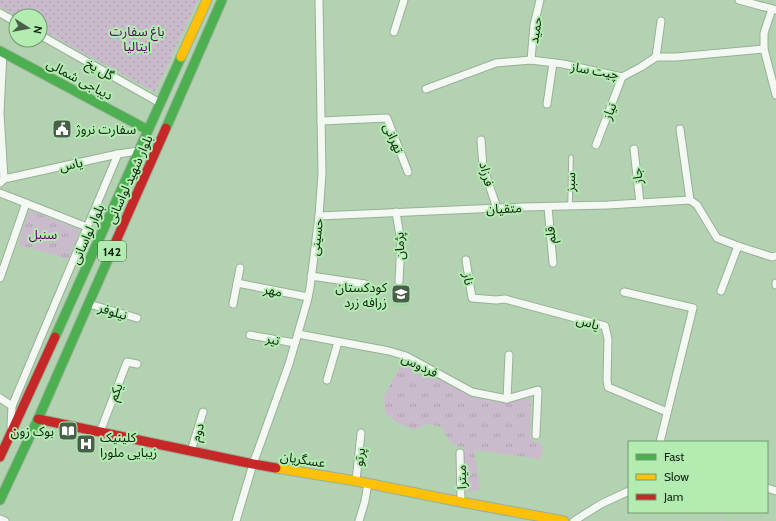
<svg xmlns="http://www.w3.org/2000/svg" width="776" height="521" font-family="Cabin,'Noto Sans Arabic',sans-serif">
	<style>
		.built { fill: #a4d4a3 }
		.grass { fill: url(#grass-tufts) }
		.garden { fill: url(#garden-dots) }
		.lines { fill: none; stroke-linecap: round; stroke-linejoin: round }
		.lane-casing { stroke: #98b097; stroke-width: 5.5 }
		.street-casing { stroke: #98b097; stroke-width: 9 }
		.fast-casing { stroke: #98b097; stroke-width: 11 }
		.slow-casing { stroke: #98b097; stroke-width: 11 }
		.jam-casing { stroke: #98b097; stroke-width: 11 }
		.path { stroke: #c3ccc3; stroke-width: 1.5; stroke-dasharray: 4 2; stroke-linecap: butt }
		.lane { stroke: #f4f8f3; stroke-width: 3.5 }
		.street { stroke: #f4f8f3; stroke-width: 7 }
		.fast { stroke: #4caf50; stroke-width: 9 }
		.slow { stroke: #ffc107; stroke-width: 9 }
		.jam { stroke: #c62828; stroke-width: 9 }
		.labels { text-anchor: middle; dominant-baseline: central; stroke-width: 4; stroke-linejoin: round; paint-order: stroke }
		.shield { fill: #b3ecb1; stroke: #3f5f3f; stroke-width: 1 }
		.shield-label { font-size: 12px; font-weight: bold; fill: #0d230e }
		.street-label { font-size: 13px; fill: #0d230e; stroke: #b3ecb1 }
		.park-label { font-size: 13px; fill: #5e0267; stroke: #b3ecb1 }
		.poi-label { font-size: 13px; fill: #0d230e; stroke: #b3ecb1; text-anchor: start }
	</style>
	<defs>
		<pattern id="grass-tufts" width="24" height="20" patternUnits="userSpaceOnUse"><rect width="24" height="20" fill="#cabbcc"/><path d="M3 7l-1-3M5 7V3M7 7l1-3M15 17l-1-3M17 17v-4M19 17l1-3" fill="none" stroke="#aca0ae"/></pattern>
		<pattern id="garden-dots" width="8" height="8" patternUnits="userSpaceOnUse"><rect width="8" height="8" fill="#cabbcc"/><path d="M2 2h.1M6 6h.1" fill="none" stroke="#aca0ae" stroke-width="1.8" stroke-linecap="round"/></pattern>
	</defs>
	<rect width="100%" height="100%" fill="#b3d2b2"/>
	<!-- built -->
	<rect class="built" x="393" y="286" width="16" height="20"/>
	<!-- grass -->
	<g class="grass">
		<path d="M29,210L80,230L69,259L18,245Z"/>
		<path d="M402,363H410L428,375L457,388L470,396L500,403L514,400L531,399L530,438L543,446L541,459L474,450L480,490L464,493V447L453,445L445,434L442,427L427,424L414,430L398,423L385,413L384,396Z"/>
	</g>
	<!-- garden -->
	<path class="garden" d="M0,0H198L155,92L40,29V16H17L0,7Z"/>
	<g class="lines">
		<!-- lane casing -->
		<g class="lane-casing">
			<path id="lane" d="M570,206L571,157"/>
		</g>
		<!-- street casing -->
		<g class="street-casing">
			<g id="street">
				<path d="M739,0L776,10"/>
				<path d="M772,9L764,33V49L776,95"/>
				<path d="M0,13L16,22"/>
				<path d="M394,32L404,0"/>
				<path d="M40,35L160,103"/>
				<path d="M3,52L0,113L4,179"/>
				<path d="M656,57L661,21"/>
				<path d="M531,60L534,25L540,0"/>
				<path d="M426,89L496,63L531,60L563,64L622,77L641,67L656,57H676L764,49"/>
				<path d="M547,104L553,63"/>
				<path d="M321,121L387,118L408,172"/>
				<path d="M680,129L690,200"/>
				<path d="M481,140L483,167L497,208"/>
				<path d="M596,145L622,77"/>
				<path d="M634,149L640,203"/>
				<path d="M0,183L4,179L118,154L138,151"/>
				<path d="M0,193L87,227"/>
				<path d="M548,207L553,263"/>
				<path d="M396,212L401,242L399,281"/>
				<path d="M319,216L523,207L608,205L690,200L697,205L717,238L738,246L772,257L776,256"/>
				<path d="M466,260L472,298L496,300L505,299L605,326L608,339L607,380L608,387L667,412"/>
				<path d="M311,276L365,284"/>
				<path d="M0,278L26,203"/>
				<path d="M237,283L308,297"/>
				<path d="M776,285V283"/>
				<path d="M721,291L738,246"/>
				<path d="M624,292L693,308L660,442"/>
				<path d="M89,304L137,318"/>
				<path d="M233,304L240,268"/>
				<path d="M298,334L389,351L406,356L472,392L507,399L538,390L536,435"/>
				<path d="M250,335L295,343"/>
				<path d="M327,380L338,342"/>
				<path d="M0,398L12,406"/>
				<path d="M507,399L509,355"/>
				<path d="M11,426L12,406L118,154"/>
				<path d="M100,432L127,362L137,364"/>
				<path d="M191,451L203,412"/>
				<path d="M460,453L461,502"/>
				<path d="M356,481L361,433"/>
				<path d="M767,488L776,491"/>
				<path d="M0,519L5,521"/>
				<path d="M236,521L253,464L289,364L307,302L310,288L319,216L322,173L319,0"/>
				<path d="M359,521L365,501L368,483"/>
				<path d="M574,521L601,504L629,491"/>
			</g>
		</g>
		<!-- fast casing -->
		<g class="fast-casing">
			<g id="fast">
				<path d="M0,51L148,130"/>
				<path d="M166,128L222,0"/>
				<path d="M55,337L181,57"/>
				<path d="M0,500L38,419L116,241"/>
			</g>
		</g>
		<!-- slow casing -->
		<g class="slow-casing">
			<g id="slow">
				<path d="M181,57L207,0"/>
				<path d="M276,468L356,481L461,502L564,521"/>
			</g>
		</g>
		<!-- jam casing -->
		<g class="jam-casing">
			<g id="jam">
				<path d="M116,241L166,128"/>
				<path d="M38,419L253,464L276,468"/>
				<path d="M0,457L55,337"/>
			</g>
		</g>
		<!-- path -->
		<path class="path" d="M720,521L722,512"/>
		<!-- lane -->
		<use href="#lane" class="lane"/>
		<!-- street -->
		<use href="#street" class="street"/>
		<!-- fast -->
		<use href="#fast" class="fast"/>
		<!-- slow -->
		<use href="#slow" class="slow"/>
		<!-- jam -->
		<use href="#jam" class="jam"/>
	</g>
	<!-- icons -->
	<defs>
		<g id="civic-square" transform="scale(1)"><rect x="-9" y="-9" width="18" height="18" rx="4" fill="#476047" stroke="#b3ecb1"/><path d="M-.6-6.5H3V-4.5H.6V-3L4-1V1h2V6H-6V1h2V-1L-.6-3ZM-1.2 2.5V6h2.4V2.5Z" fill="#fff"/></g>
		<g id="school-square" transform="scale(1)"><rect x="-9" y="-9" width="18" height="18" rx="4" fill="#476047" stroke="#b3ecb1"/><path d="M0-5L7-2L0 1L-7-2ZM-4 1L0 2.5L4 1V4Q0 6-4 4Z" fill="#fff"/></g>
		<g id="library-square" transform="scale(1)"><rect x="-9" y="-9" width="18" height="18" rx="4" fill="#476047" stroke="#b3ecb1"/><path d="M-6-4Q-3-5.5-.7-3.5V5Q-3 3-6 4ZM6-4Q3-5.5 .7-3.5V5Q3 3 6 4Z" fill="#fff"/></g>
		<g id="hospital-square" transform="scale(1)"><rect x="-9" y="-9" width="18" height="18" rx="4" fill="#476047" stroke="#b3ecb1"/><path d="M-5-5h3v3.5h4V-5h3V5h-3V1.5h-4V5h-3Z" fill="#fff"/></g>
	</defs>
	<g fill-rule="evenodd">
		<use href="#civic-square" x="62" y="129"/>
		<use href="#school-square" x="401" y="294"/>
		<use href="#library-square" x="68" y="431"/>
		<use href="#hospital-square" x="86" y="444"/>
	</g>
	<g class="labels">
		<!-- shield labels -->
		<rect class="shield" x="98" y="241" width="28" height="20" rx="3"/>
		<g class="shield-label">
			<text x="112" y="251">142</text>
		</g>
		<!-- street labels -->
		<g class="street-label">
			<text transform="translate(535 30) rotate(-82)">حمید</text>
			<text transform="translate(100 69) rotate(29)">گل یخ</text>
			<text transform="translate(595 70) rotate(10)">چیت ساز</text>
			<text transform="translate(80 79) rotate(28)">دیباجی شمالی</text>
			<text transform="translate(609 111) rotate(-69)">نیاز</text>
			<text transform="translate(394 138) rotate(66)">تهرانی</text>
			<text transform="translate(71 164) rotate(-12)">یاس</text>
			<text transform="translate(487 174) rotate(76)">فرزاد</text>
			<text transform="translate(637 176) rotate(-96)">جاز</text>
			<text transform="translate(129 179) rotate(-66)">بلوار شهید لواسانی</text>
			<text transform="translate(570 182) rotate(-89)">سبز</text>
			<text transform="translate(504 208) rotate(-2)">متقیان</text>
			<text transform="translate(87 234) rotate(-66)">بلوار لواسانی</text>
			<text transform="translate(550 235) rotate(-95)">قلم</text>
			<text transform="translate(316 237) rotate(-83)">حسینی</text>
			<text transform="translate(399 246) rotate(-92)">پژمان</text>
			<text transform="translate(469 279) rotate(81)">ناز</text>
			<text transform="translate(273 290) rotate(11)">مهر</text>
			<text transform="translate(113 311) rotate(17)">نیلوفر</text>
			<text transform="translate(588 322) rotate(16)">یاس</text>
			<text transform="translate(273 339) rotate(11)">تیر</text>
			<text transform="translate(420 365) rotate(26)">فردوس</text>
			<text transform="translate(115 392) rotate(-69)">یکم</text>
			<text transform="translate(197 432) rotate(-74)">دوم</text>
			<text transform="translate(359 457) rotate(-83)">پرتو</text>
			<text transform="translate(303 459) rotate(9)">عسگریان</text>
			<text transform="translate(461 477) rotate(-91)">میترا</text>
		</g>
		<!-- park labels -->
		<g class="park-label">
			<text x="137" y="31">باغ سفارت<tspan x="137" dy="15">ایتالیا</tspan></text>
			<text x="43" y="234">سنبل</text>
		</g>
		<!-- poi labels -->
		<g class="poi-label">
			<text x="76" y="129">سفارت نروژ</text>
			<text x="387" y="287" text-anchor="end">کودکستان<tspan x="387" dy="15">زرافه زرد</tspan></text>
			<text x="54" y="431" text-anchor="end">بوک زون</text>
			<text x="100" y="437">کلینیک<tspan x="100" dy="15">زیبایی ملورا</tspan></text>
		</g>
	</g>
	<!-- legend -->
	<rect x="628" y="441" width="140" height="72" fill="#b3ecb1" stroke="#719c70"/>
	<rect x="636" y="454" width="20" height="6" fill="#4caf50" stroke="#719c70"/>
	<text x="664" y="461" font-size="12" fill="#0d230e">Fast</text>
	<rect x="636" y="474" width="20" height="6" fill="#ffc107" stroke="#719c70"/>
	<text x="664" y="481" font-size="12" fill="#0d230e">Slow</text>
	<rect x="636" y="494" width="20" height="6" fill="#c62828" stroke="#719c70"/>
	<text x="664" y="501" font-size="12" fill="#0d230e">Jam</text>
	<!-- north arrow -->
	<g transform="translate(28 28) rotate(101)"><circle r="19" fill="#b3ecb1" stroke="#719c70"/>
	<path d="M0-3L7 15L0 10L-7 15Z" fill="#476047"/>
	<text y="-6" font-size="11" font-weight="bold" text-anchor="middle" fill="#0d230e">N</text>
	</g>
</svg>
